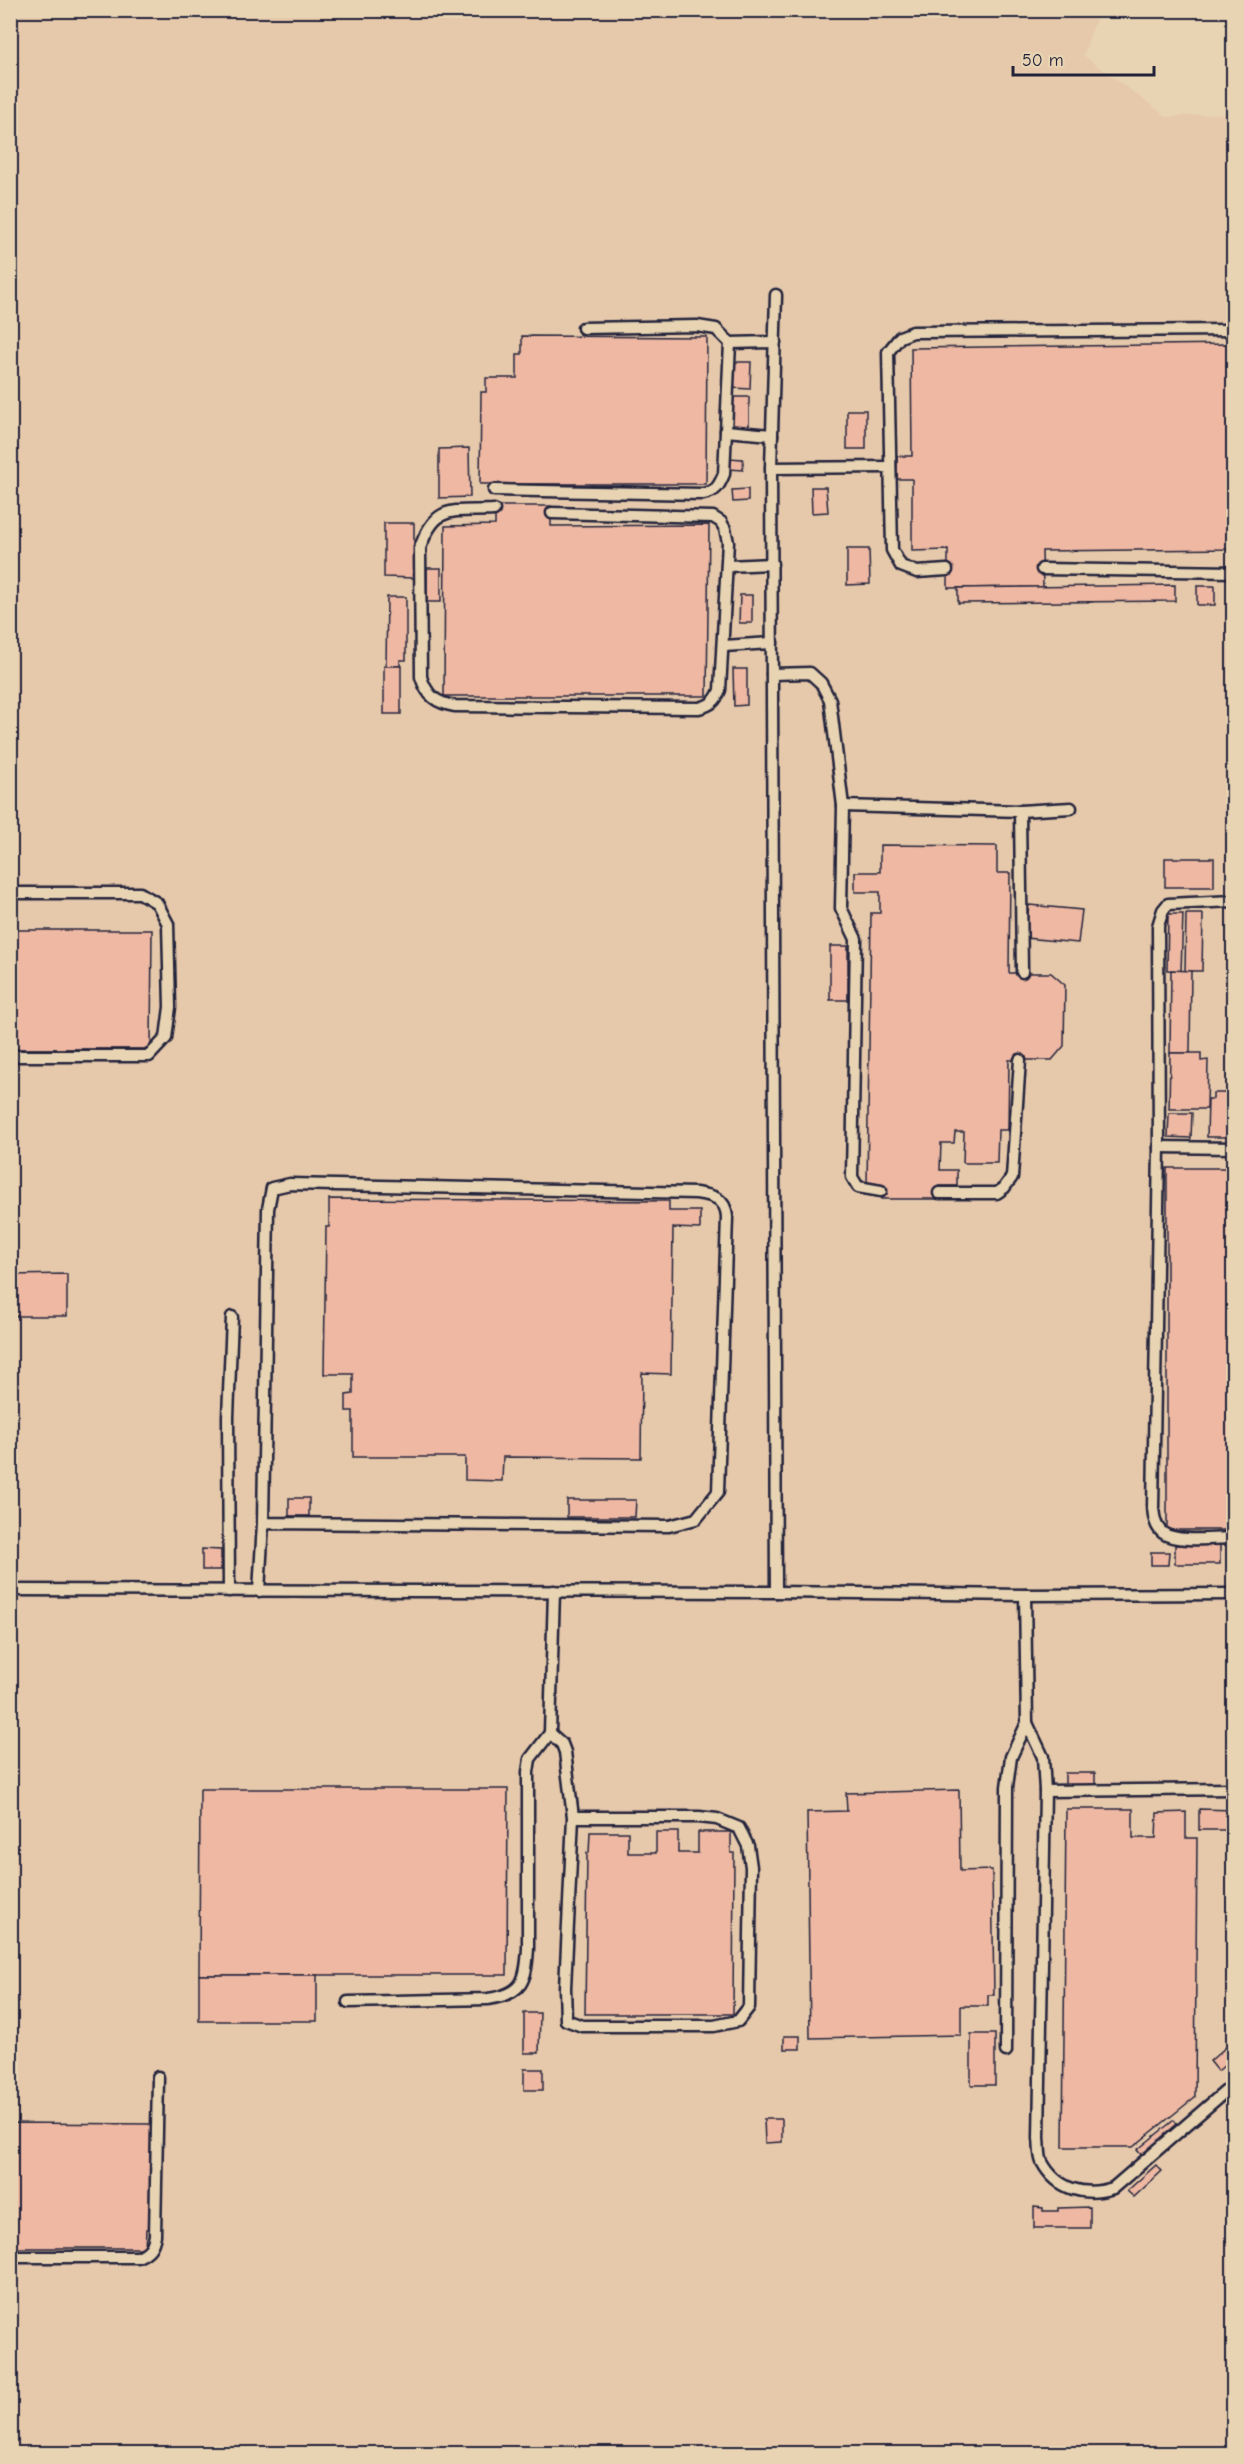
<svg xmlns="http://www.w3.org/2000/svg" width="1244" height="2464" font-family="'Comic Neue',sans-serif">
	<style>
		.built { fill: #e6c9ab }
		.building { fill: #eeb8a2; stroke: #22223b; stroke-width: 1.5 }
		.lines { fill: none; stroke-linecap: round; stroke-linejoin: round }
		.lane-casing { stroke: #22223b; stroke-width: 15 }
		.lane { stroke: #e8d4b2; stroke-width: 10 }
	</style>
	<rect width="100%" height="100%" fill="#e8d4b2"/>
	<filter id="ink" filterUnits="userSpaceOnUse"><feTurbulence type="fractalNoise" baseFrequency=".0167" numOctaves="2"/><feDisplacementMap in="SourceGraphic" scale="12" xChannelSelector="R" yChannelSelector="G"/><feConvolveMatrix kernelMatrix="1 2 1 2 8 2 1 2 1" color-interpolation-filters="sRGB"/></filter>
	<g filter="url(#ink)">
		<!-- built -->
		<path class="built" d="M11,11H1099L1083,55L1167,117L1233,113V2451L1230,2454H11Z"/>
		<!-- building -->
		<g class="building">
			<path d="M522,336L707,337L706,484H480L481,392H486V378H517V354H522Z"/>
			<path d="M1234,344V549L1042,551L1043,587L948,588V550L912,551V479H897V456H912L911,348Z"/>
			<path d="M734,362H751L750,389L733,388Z"/>
			<rect x="731" y="397" width="18" height="30"/>
			<rect x="847" y="410" width="19" height="39"/>
			<path d="M469,448L470,497L439,498V449Z"/>
			<path d="M728,458L743,459V470L728,469Z"/>
			<path d="M811,487H826L828,512L812,513Z"/>
			<path d="M748,489V501L733,502L732,490Z"/>
			<path d="M495,506H551V526L709,525L707,696H444L445,526L495,525Z"/>
			<path d="M384,523H414V578L384,577Z"/>
			<path d="M847,549H869L870,584L847,585Z"/>
			<rect x="427" y="568" width="14" height="34"/>
			<path d="M1175,585V601L958,603V588Z"/>
			<rect x="1197" y="586" width="18" height="19"/>
			<path d="M740,595H752V623H739Z"/>
			<path d="M387,597H406V660H400V666H386Z"/>
			<rect x="384" y="666" width="17" height="48"/>
			<path d="M733,669H747V705L734,706Z"/>
			<path d="M880,845L997,846V873H1010L1009,973H1051L1065,985L1064,1046L1052,1060H1009L1008,1130H998L997,1163H963L964,1132H955L954,1143H941L940,1170H957V1186H939V1199H881L880,1186L867,1185L871,913H880V892H855V872H880Z"/>
			<rect x="1165" y="858" width="49" height="29"/>
			<path d="M1029,905L1082,910L1078,943L1025,938Z"/>
			<path d="M1168,914H1183L1181,971L1167,970Z"/>
			<path d="M1186,914H1203L1202,971H1185Z"/>
			<path d="M10,930H152L151,1049H10Z"/>
			<rect x="830" y="946" width="18" height="54"/>
			<path d="M1171,970L1191,971L1190,1053H1170Z"/>
			<path d="M1170,1053H1201V1061L1208,1060L1207,1109H1169Z"/>
			<path d="M1213,1093H1228V1099H1234V1137H1207L1208,1099H1213Z"/>
			<path d="M1169,1113H1192L1191,1138L1168,1137Z"/>
			<rect x="1167" y="1168" width="67" height="362"/>
			<path d="M329,1199L669,1201V1211H700V1229L673,1228L671,1374L642,1373L641,1458L503,1457L502,1481L465,1480V1457H353V1411H346V1395L353,1394V1374H324L326,1227H329Z"/>
			<path d="M67,1274V1316H10V1275Z"/>
			<rect x="289" y="1498" width="20" height="18"/>
			<path d="M567,1500H636L635,1517H567Z"/>
			<rect x="1175" y="1545" width="45" height="19"/>
			<path d="M202,1549L221,1550V1570H202Z"/>
			<path d="M1151,1552H1169L1168,1565H1151Z"/>
			<rect x="1065" y="1773" width="30" height="14"/>
			<path d="M200,1789H508L507,1975H199Z"/>
			<path d="M959,1790L960,1871L992,1870L994,1995H988V2006H961V2035L810,2038L807,1812L847,1811L846,1793Z"/>
			<path d="M1066,1809H1133V1838H1156L1157,1813L1186,1812V1838H1197L1195,2097L1133,2147H1063Z"/>
			<path d="M1199,1809L1234,1810V1830H1199Z"/>
			<path d="M590,1832H628V1853H656V1832H678V1853H698V1832H731V1853H734L733,2014H585L587,1853H589Z"/>
			<rect x="199" y="1975" width="118" height="46"/>
			<path d="M524,2013H540L539,2053H524Z"/>
			<rect x="971" y="2034" width="24" height="51"/>
			<rect x="784" y="2036" width="16" height="13"/>
			<path d="M1234,2040V2057L1218,2071L1210,2061Z"/>
			<rect x="524" y="2069" width="19" height="21"/>
			<path d="M764,2119H782V2142L765,2143Z"/>
			<path d="M1174,2120L1180,2128L1144,2158L1137,2150Z"/>
			<path d="M10,2123L152,2124L151,2229H146L145,2248H10Z"/>
			<path d="M1156,2165L1162,2171L1134,2197L1127,2191Z"/>
			<path d="M1034,2207L1043,2208V2211H1058V2208L1090,2207V2228H1034Z"/>
		</g>
		<g class="lines">
			<!-- lane casing -->
			<g class="lane-casing">
				<g id="lane">
					<path d="M730,343L775,342"/>
					<path d="M726,431L772,435"/>
					<path d="M771,468L889,467"/>
					<path d="M494,490L703,494C716,492 719,486 724,474L730,343L716,329L697,326L583,328"/>
					<path d="M494,510C452,512 436,503 420,548L421,677C427,696 436,703 455,706L699,708C711,705 716,701 720,690L728,542L725,529L721,522L713,517L552,513"/>
					<path d="M728,566L772,564"/>
					<path d="M1042,569L1234,572"/>
					<path d="M947,570L917,572L901,566L892,550L888,352L900,337L913,332L1234,330"/>
					<path d="M724,646L772,643"/>
					<path d="M772,674L810,673L821,683L830,700L843,806L841,908L856,939L852,1177L858,1187L881,1191"/>
					<path d="M843,806L1020,811L1071,808"/>
					<path d="M1020,811L1022,972"/>
					<path d="M10,893H140L157,903L168,924L170,1007L166,1038L149,1056H10"/>
					<path d="M1234,901L1168,904L1163,910L1158,926L1159,1147L1153,1508C1154,1517 1155,1527 1163,1533C1176,1543 1217,1538 1234,1538"/>
					<path d="M1159,1147L1234,1148"/>
					<path d="M939,1193H997L1004,1188L1012,1177L1020,1060"/>
					<path d="M10,1590L776,1592L1025,1595L1234,1594"/>
					<path d="M229,1591L228,1417L232,1317"/>
					<path d="M259,1591L263,1523L268,1209L272,1188L290,1184L696,1193C712,1195 726,1198 727,1217L718,1492L696,1519L669,1526L263,1523"/>
					<path d="M554,1591L550,1733L562,1744L565,1752L573,1817L565,1988L566,2020L582,2026H714L738,2021L749,2007L751,1867L748,1846L739,1828L717,1819L699,1817H573"/>
					<path d="M776,1592L771,468L776,295"/>
					<path d="M1025,1595L1027,1723L1043,1757L1045,1791L1039,2138C1040,2145 1039,2156 1042,2162C1057,2190 1085,2197 1113,2188L1234,2084"/>
					<path d="M1045,1791L1234,1789"/>
					<path d="M348,2002L488,1999C523,1994 526,1981 528,1948V1772L530,1759L550,1733"/>
					<path d="M1006,2051L1007,1787L1011,1757L1027,1723"/>
					<path d="M10,2257H138C149,2252 153,2247 155,2235L158,2077"/>
				</g>
			</g>
			<!-- lane -->
			<use href="#lane" class="lane"/>
		</g>
	</g>
	<!-- margin -->
	<rect width="1244" height="2464" fill="none" stroke="#e8d4b2" stroke-width="36"/>
	<rect x="18" y="18" width="1208" height="2428" fill="none" stroke="#22223b" stroke-width="2" filter="url(#ink)"/>
	<!-- scale -->
	<path d="M1013 66v9h141v-9" fill="none" stroke="#22223b" stroke-width="3"/>
	<text x="1022" y="66" font-size="18" fill="#22223b" stroke="#e8d4b2" stroke-width="4.5" paint-order="stroke">50 m</text>
</svg>
